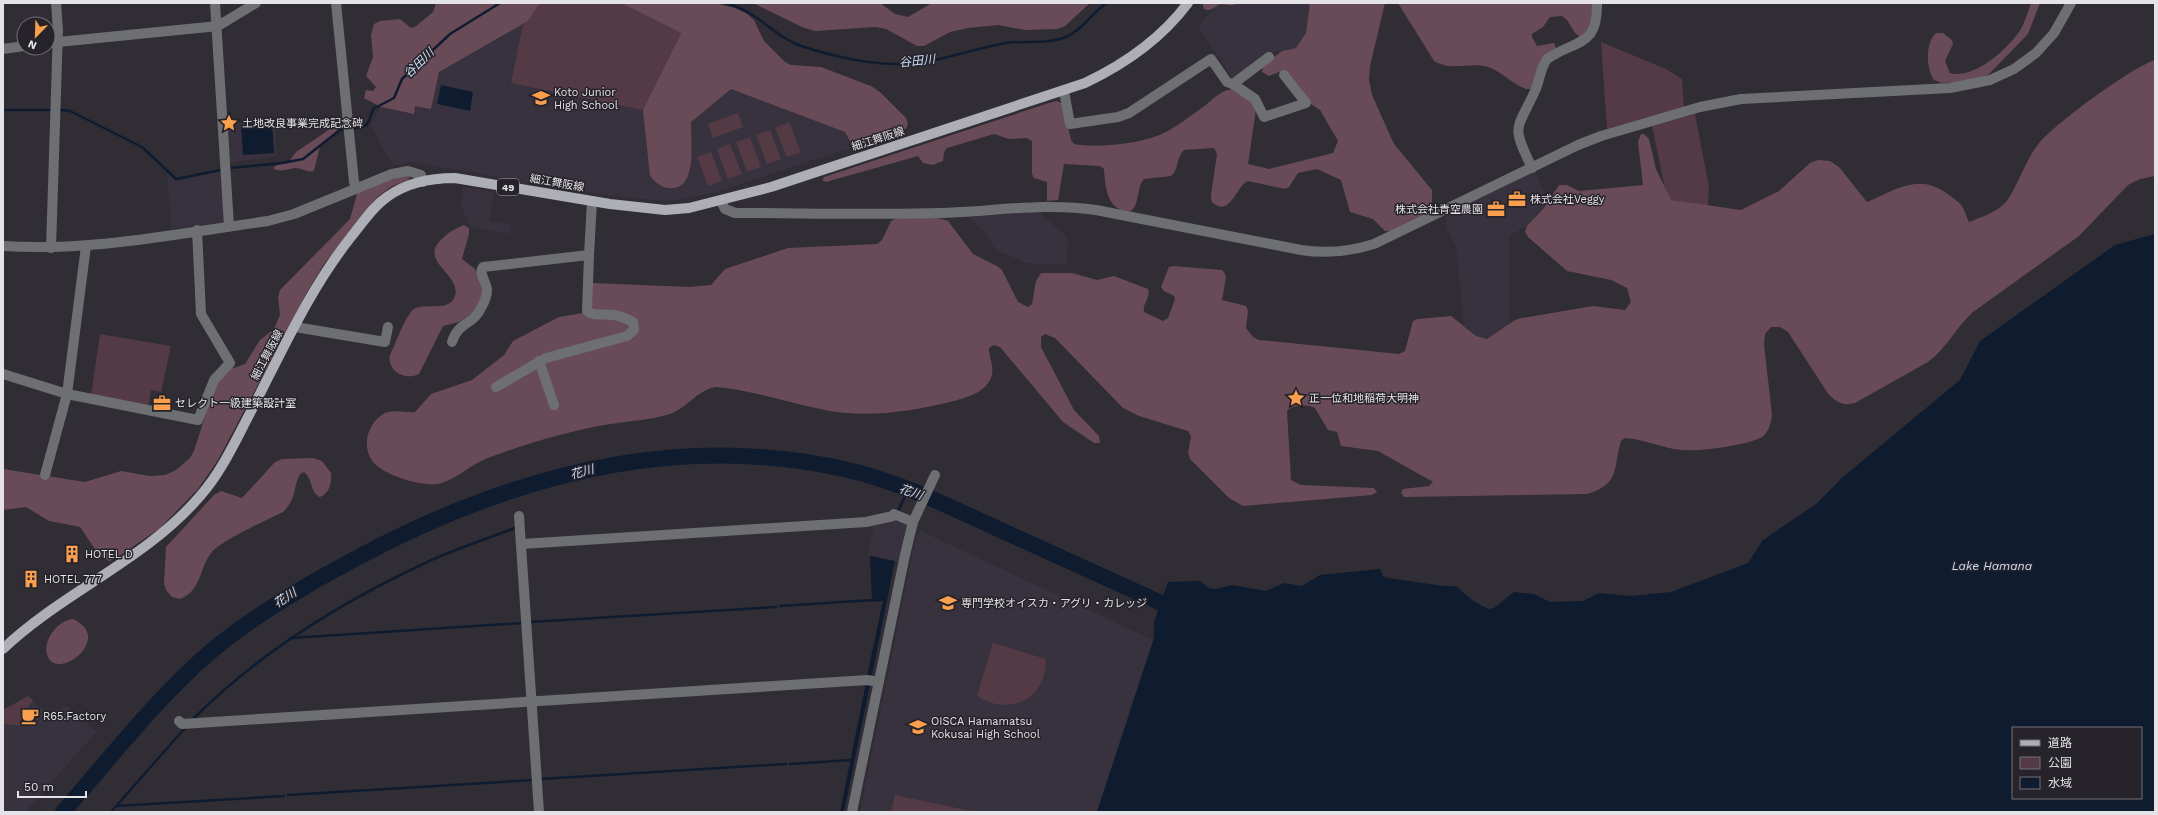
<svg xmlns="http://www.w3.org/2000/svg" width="2158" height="815" font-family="'Work Sans','Noto Sans JP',sans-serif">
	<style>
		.built { fill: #38323f }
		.green { fill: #533a45 }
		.forest { fill: #684b57 }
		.water { fill: #0f1c30; fill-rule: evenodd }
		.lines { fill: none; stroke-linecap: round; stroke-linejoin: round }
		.stream { stroke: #0f1c30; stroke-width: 2.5 }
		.river { stroke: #0f1c30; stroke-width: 16 }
		.minor { stroke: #6e6f72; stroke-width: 10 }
		.major { stroke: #adaeb6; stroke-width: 10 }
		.labels { text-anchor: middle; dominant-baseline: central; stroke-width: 3; stroke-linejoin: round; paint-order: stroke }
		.shield { fill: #26232a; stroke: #aba9ae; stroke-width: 1 }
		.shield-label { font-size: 10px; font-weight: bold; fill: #e4e3e7 }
		.poi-label { font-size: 11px; fill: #e4e3e7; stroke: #26232a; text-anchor: start }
		.street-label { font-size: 11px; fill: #e4e3e7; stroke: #26232a }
		.water-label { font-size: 12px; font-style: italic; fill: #ccdefa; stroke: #26232a }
	</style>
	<rect width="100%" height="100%" fill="#302d34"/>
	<!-- built -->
	<g class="built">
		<path d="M540,3H621L691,170L690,122L731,89L845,132L850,148L710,194L667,201L611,196L412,162L393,166L370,125L381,107L413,114L415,106L431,109L439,72L528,21Z"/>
		<path d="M1238,3H1310L1306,33L1296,48L1270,53L1234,80L1199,28L1203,20L1217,6H1230Z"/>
		<path d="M261,120L275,121L277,156L230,163L227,124Z"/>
		<path d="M222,171L225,220L223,222L171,229L167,172L176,181Z"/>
		<path d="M1535,171L1547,199L1544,208L1527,226L1509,236L1510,323L1491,337L1481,339L1464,326L1456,247L1447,229L1445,215Z"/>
		<path d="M463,187L494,192L489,221L511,225L509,234L470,227L461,205Z"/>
		<path d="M1041,211L1042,215L1064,234L1068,240L1066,265L1026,263L996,250L985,233L969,217Z"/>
		<path d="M899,519L906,522L908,526L899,562L868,555L874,525Z"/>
		<path d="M921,531L1153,640L1097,812H860L912,556L918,533Z"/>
		<path d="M28,696L47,713L67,706L96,732L25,812H3V710Z"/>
	</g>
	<!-- green -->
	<g class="green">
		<path d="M540,3H621L681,33L643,110L511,83L523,25L528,21Z"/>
		<path d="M1601,42L1666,69L1682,79L1684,107L1607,129Z"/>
		<path d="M738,113L743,127L713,138L708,124Z"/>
		<path d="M1695,114L1709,187L1708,206L1670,200L1665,188L1652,126Z"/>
		<path d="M789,122L801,152L787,157L775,128Z"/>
		<path d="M770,130L781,159L767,164L756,135Z"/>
		<path d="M750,137L761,167L747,172L736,142Z"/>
		<path d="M730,144L742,174L728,179L717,149Z"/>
		<path d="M711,152L722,181L708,186L697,157Z"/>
		<path d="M100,334L171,346L161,392L151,390L148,407L91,396Z"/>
		<path d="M993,643L1046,659C1046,699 1010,717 977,696Z"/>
		<path d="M28,696L33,700L29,705L22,726L3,724V710Z"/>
		<path d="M895,795L976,812H891Z"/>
	</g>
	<!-- forest -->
	<g class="forest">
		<path d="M436,3H540L528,21L439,72L431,109L415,106L414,114L381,107L364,98L366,90L373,91L376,87L366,76L373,57L371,35L374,24L380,21L400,19L411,28L415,27L433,12Z"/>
		<path d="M621,3H714L735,8L746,13L754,20L764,41L785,62L791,65L821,67L871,86L880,92L906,118C909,124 908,127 903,131L859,146L852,145L845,132L731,89L691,122C690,140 698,184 674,188C663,189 657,184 650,176L643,110L681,33Z"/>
		<path d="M753,3H880L895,14L908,17L932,3H1090L1065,26L1057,29L1025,30L998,25L968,28L950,32L924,46H917L886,29L875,27L815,31L802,27Z"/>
		<path d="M1202,3H1238C1231,8 1226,3 1219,5C1212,8 1211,12 1204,9Z"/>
		<path d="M1310,3H1385L1370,66L1369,80L1372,95L1394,144L1432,190V204L1424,214L1390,231H1385L1373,219L1350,212L1341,180L1317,169L1298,173L1289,187L1285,189L1248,181C1237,185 1231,214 1216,205C1211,203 1211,199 1211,195L1217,154L1214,148L1184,150C1176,157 1179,170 1171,176L1144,179C1136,188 1140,204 1131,211C1107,213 1105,186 1104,169L1100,166L1064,164L1058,200L1047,201V182L1034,178L1032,174V141L1026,138L1009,139L994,134L947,148L944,152L943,161L933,165L923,163L918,156L826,182L822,180L824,177L1052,102L1057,101L1063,104L1071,140L1074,144C1095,148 1134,144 1154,137C1170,132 1186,119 1199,110C1210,103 1219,90 1233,89L1248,97L1256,109L1248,164L1269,169L1333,153L1338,141L1320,110L1311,104L1287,74L1282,71L1269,76L1262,72L1264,64L1282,51L1296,48L1306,33Z"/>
		<path d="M1398,3H1593L1591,28L1580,37L1575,33L1567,20L1562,16L1550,17L1543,27L1532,34V37L1537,46L1554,43L1556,48L1531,89H1526C1511,84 1501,70 1485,66C1468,63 1450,71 1434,61Z"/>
		<path d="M2031,3H2040L2028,34L1988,75L1963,82L1942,83L1934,80C1926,69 1925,43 1936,33H1943L1952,40L1953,44L1945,61L1950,73C1974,80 2009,48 2021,29C2025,22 2028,11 2031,3Z"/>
		<path d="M2155,60V176L2140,179L2128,185L2079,236L1973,312C1956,327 1947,348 1928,362L1855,403C1843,406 1838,403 1829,395L1788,332L1780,327H1771L1765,334L1764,344L1772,415C1771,423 1769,432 1762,437C1750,445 1697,452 1681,450C1662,448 1644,439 1625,438L1621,441C1613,467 1621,484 1587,494L1404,497L1401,493L1403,489L1429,486L1433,482L1378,451L1341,446L1337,432L1328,430L1315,408C1307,404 1293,405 1287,411L1291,480L1301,485L1374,488L1377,492L1372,495L1243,506L1229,498L1190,459L1188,453L1191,436L1188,431L1139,416L1123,408L1055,338L1045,334L1041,337V347L1074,410L1099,436L1100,443H1094L1063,422L1000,347L994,345L989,348C989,358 994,366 992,375C987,393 965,398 950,402C906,412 865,419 820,409C786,402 751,390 716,387C697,390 687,408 670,414C650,420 630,421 610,424C569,431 527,443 488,458C471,464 453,482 437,484C420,486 387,476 375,464C360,449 367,422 385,413C394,409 406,413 415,412L431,394L472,380L504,355L513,341L559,317L583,313L591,285L593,283L689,287L711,285L725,269L788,248L877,244L882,240L891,221L897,218H938L948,221L973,254L997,266L1002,270L1018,302L1028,307L1032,304L1036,281L1041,273H1072L1097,280L1114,276L1148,289C1151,297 1142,304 1144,312L1163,321L1168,318L1175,299L1174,296L1164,291L1161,287L1169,267L1173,266L1222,270L1224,272L1226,277L1222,300L1246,306L1248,311L1246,328L1253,337L1259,340L1399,354L1405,351L1413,321L1418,319L1451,316L1476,336L1487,339L1515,320L1522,318L1593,306L1625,310L1631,302L1627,288L1611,280L1567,271L1528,237L1525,232L1527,226L1544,208L1559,185H1567L1579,191L1643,185L1638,142L1641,134H1644L1649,139L1656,169L1671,200L1741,210L1779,191L1810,163L1818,160L1830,161L1839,167L1867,202C1897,189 1920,172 1949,195C1953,198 1958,201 1961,205C1965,209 1966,217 1969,222C1982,217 1994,213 2004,204C2013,197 2026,159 2037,146C2051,126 2132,67 2155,60Z"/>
		<path d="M336,125L341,127L320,146L314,171C308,173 302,168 295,168C288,169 279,173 273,168L277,165L288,163L296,152Z"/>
		<path d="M408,175L410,179L391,187L376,198L324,264L307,292L218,460L198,489L160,528L115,559L109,561L99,555L80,527L49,521L26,507L3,510V469L85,482L121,471L150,476L165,475L176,470L190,458L194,451L215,385L231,369L245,364L260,340L274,329L280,315L278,298L280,290L350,219L357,194L386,181Z"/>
		<path d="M464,225L469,228V234L462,259L475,269L484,290L477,309L459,322L443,326L419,374C405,381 387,371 390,355C395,345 406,314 414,309C426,302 449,313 455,296C462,274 416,261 443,238C449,232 456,228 464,225Z"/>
		<path d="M313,458L322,461L331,473C332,482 330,493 320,497C310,493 313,479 304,472L300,474C292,489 298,497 283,512C267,520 222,540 212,552C199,567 202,591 180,599L172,597L166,590L164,583L166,547L214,495L221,491L242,498L275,462L282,459Z"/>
		<path d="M73,619C116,639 54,684 47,654C43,639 59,620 73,619Z"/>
	</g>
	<!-- water -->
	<g class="water">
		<path d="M441,85L473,92L470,111L437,104Z"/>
		<path d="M272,123L274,153L243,155L241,125Z"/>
		<path d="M2155,234V812H1097L1154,638V622L1168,582L1200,581L1209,588L1215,589L1232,585L1266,591L1284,583L1302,586L1320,575L1380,569L1383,576L1388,578L1443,586H1456L1472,600L1488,609L1494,608L1514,592L1534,594L1550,602L1583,601L1599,593L1630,596L1671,592L1748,563L1763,540L1816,504L1843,477L1960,380L1980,341L2115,245ZM2013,728H2141V798H2013Z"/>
		<path d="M870,556L895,561L872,675L867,676L883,601L870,602L872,599Z"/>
		<path d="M866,683L870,685L844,812H840Z"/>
	</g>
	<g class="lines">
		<!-- stream -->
		<g class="stream">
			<path d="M726,3C759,12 775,38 804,47C846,60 892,70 935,60C959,55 982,47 1006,43C1026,40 1047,45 1066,37C1083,30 1092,12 1107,3"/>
			<path d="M3,110H51"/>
			<path d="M60,110L70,111L142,147L176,179L221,170"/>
			<path d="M352,129C371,126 367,125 373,109L394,98L402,79L450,34L500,3"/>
			<path d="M230,168L282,163L303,159L340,130H344"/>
			<path d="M898,511L908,490"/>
			<path d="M780,606L873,600"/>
			<path d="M530,622L776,607"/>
			<path d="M291,638L523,623"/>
			<path d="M193,719C259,653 338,604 421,565C451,550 484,540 515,528"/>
			<path d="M790,764L852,760"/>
			<path d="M541,779L786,764"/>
			<path d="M288,795L534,780"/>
			<path d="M116,806L284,796"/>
			<path d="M111,812L185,728"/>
		</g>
		<!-- river -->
		<path class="river" d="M63,812C110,758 155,700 209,653C253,616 302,587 353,560C506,477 675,430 848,470C900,482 948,506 996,528C1058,556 1120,584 1181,612"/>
		<!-- minor -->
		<g class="minor">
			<path d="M215,3L229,226"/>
			<path d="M336,3L354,182L357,189"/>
			<path d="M48,43L218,26L256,3"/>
			<path d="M3,49L24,46"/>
			<path d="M1233,84L1255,99L1264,117L1306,103L1284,75"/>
			<path d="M1064,91L1070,124L1118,117L1129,113L1211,59L1227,82L1233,84L1269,57"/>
			<path d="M1532,168C1511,124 1516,132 1535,91C1540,80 1540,69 1547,59C1577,39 1598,47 1597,3"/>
			<path d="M721,201L725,209L735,213C802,213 871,215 938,213C991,212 1043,202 1096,210L1301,250C1327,254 1349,252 1374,244L1578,145L1601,136L1700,107L1741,99L1950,88L1990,80L2014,69L2036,53L2054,33L2071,3"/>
			<path d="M3,246C92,252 180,233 268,221L294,214L392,174L408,171L421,175L423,182"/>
			<path d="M51,248L58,30L56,3"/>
			<path d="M295,327L385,342L388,327"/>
			<path d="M452,342C457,323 475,323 481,308C484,303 487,295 487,290C487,282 478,274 483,267L589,255L592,201"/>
			<path d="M539,361L554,405"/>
			<path d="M3,374L67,394L198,420L214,380L230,363L201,314L197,230"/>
			<path d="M496,387L546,358L627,336L634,330L633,322C627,319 620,316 614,315C605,313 594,317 587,311L589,255"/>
			<path d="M45,475L67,394L86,246"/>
			<path d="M519,516L539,812"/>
			<path d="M522,544L866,522L893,516L894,514L913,522"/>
			<path d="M179,721L182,724L867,680L879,682"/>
			<path d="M852,812L905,555L913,522L935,475"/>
		</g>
		<!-- major -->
		<path class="major" d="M3,649C64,591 146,560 201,495C221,472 234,444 248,417C280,356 308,291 351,237C362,224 372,207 387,197C406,183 432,178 455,178L610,204L665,210L689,208L771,187L1085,83C1125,64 1161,39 1188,3"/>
	</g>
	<!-- icons -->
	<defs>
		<g id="school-bare" transform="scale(1.38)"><path d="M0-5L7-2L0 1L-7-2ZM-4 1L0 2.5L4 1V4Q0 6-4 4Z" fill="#fa9f4e" stroke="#26232a" stroke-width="2.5" paint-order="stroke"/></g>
		<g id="sight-bare" transform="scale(1.38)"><path d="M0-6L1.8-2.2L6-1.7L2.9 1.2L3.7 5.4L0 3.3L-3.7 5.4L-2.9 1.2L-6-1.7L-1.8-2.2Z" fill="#fa9f4e" stroke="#26232a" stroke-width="2.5" paint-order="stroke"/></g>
		<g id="office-bare" transform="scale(1.38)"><path d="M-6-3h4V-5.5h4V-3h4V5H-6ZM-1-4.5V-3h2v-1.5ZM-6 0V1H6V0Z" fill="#fa9f4e" stroke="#26232a" stroke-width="2.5" paint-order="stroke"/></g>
		<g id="building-bare" transform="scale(1.38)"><path d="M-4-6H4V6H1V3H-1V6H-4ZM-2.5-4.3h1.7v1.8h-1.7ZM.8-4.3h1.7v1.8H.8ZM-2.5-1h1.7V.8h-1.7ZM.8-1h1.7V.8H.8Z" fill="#fa9f4e" stroke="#26232a" stroke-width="2.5" paint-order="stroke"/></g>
		<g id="university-bare" transform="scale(1.38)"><path d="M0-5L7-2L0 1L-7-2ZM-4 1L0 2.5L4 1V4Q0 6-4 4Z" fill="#fa9f4e" stroke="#26232a" stroke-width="2.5" paint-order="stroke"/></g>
		<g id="cafe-bare" transform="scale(1.38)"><path d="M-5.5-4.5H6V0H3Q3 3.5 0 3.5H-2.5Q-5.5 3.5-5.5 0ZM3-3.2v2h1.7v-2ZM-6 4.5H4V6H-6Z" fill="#fa9f4e" stroke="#26232a" stroke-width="2.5" paint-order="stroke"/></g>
	</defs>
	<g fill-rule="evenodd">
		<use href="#school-bare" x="541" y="98"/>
		<use href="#sight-bare" x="229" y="123"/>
		<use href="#office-bare" x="1517" y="199"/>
		<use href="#office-bare" x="1496" y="209"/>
		<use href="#sight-bare" x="1296" y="398"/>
		<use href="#office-bare" x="162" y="403"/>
		<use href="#building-bare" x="72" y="554"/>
		<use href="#building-bare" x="31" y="579"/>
		<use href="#university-bare" x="948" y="603"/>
		<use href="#cafe-bare" x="30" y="716"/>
		<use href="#school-bare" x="918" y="727"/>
	</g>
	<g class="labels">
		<!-- shield labels -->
		<rect class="shield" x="497" y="179" width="22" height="16" rx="3"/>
		<g class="shield-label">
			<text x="508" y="187">49</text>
		</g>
		<!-- poi labels -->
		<g class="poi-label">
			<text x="554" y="92">Koto Junior<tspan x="554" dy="13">High School</tspan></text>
			<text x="242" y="123">土地改良事業完成記念碑</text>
			<text x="1530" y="199">株式会社Veggy</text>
			<text x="1483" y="209" text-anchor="end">株式会社青空農園</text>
			<text x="1309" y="398">正一位和地稲荷大明神</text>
			<text x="175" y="403">セレクト一級建築設計室</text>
			<text x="85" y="554">HOTEL D</text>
			<text x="44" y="579">HOTEL 777</text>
			<text x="961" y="603">専門学校オイスカ・アグリ・カレッジ</text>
			<text x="43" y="716">R65.Factory</text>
			<text x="931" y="721">OISCA Hamamatsu<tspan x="931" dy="13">Kokusai High School</tspan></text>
		</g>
		<!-- street labels -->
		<g class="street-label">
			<text transform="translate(878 139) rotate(-18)">細江舞阪線</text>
			<text transform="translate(557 183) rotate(10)">細江舞阪線</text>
			<text transform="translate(267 355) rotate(-62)">細江舞阪線</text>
		</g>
		<!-- water labels -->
		<g class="water-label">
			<text transform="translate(917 61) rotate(-6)">谷田川</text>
			<text transform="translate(419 63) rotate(-44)">谷田川</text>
			<text transform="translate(582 472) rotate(-15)">花川</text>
			<text transform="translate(911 492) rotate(19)">花川</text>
			<text x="1992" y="566">Lake Hamana</text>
			<text transform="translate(285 598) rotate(-33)">花川</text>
		</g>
	</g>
	<!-- border -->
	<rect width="2158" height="815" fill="none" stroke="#e4e3e7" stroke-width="8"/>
	<!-- legend -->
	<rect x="2012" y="727" width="130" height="72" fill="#26232a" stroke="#727076"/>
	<rect x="2020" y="740" width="20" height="6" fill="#adaeb6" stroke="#727076"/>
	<text x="2048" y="747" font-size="12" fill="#e4e3e7">道路</text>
	<rect x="2020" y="757" width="20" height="12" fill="#533a45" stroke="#727076"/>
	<text x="2048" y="767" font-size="12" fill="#e4e3e7">公園</text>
	<rect x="2020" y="777" width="20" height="12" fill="#0f1c30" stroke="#727076"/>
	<text x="2048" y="787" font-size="12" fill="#e4e3e7">水域</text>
	<!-- north arrow -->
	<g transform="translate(36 36) rotate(203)"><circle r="19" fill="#26232a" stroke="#727076"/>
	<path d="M0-3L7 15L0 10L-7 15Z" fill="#fa9f4e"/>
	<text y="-6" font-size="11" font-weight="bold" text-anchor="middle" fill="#e4e3e7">N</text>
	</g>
	<!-- scale -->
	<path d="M18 791v6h68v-6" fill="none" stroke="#e4e3e7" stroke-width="2"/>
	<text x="24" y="791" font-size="12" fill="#e4e3e7" stroke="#26232a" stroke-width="3" paint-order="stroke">50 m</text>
</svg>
